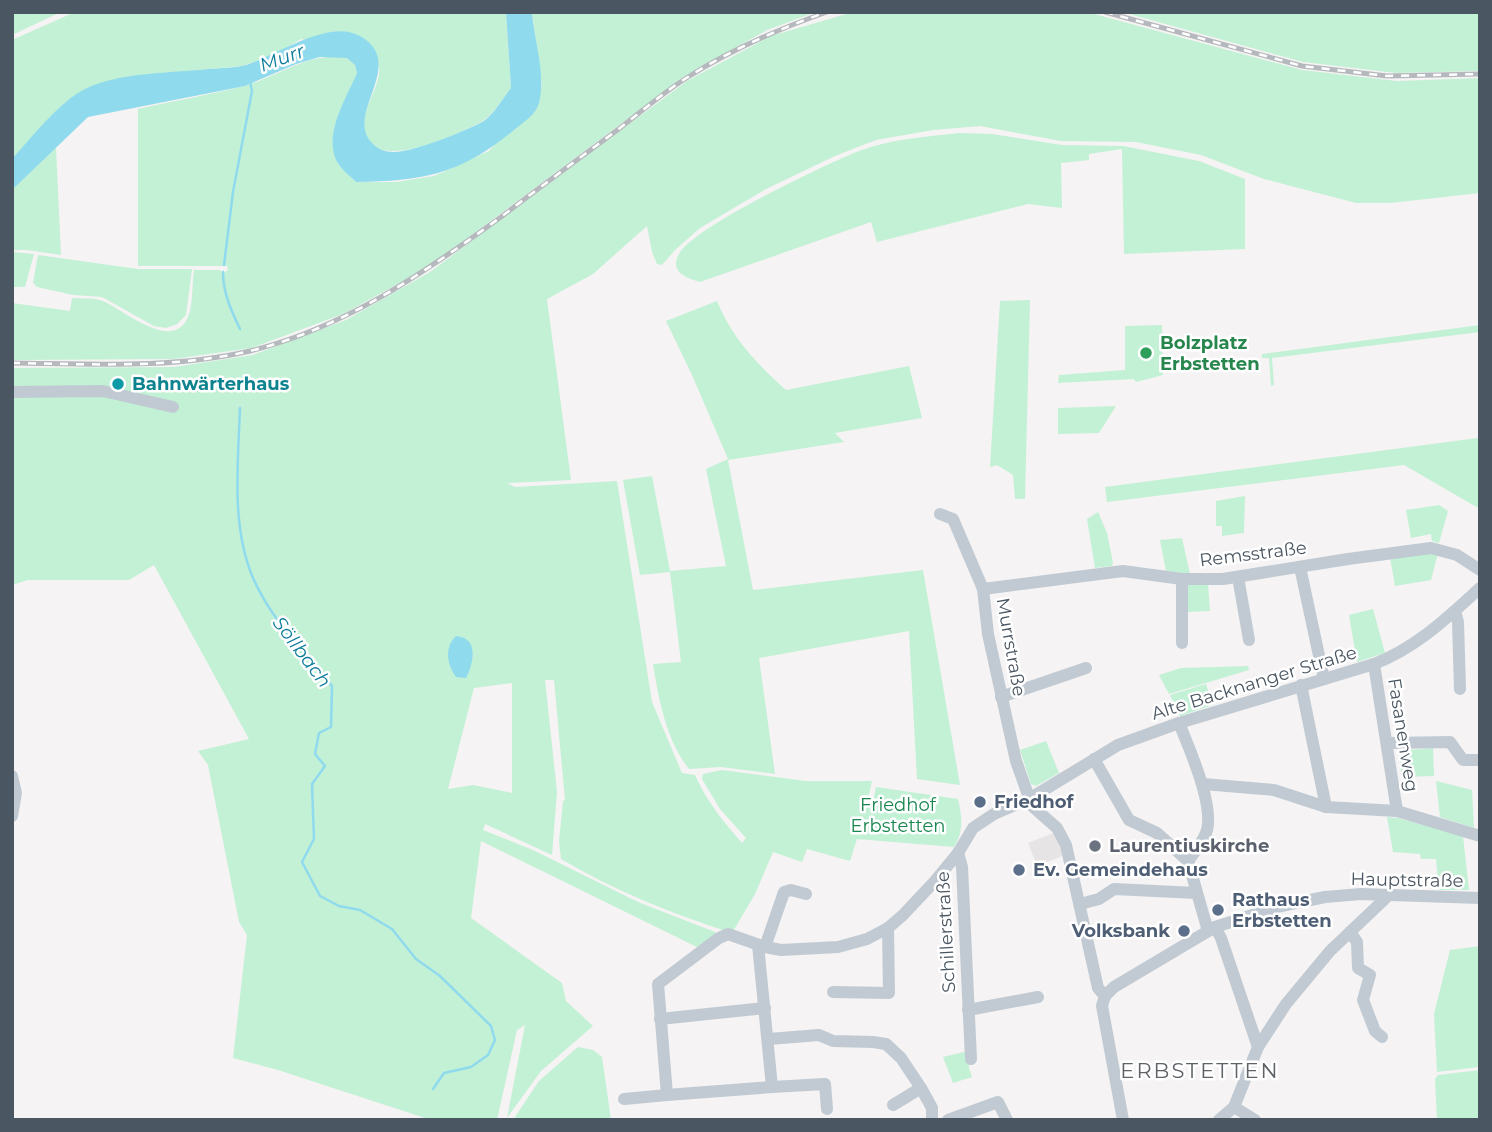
<svg xmlns="http://www.w3.org/2000/svg" width="1492" height="1132" font-family="Montserrat,sans-serif">
	<style>
		.education { fill: #e6e4e5 }
		.green { fill: #c3f1d5; fill-rule: evenodd }
		.water { fill: #90daee }
		.lines { fill: none; stroke-linecap: round; stroke-linejoin: round }
		.stream { stroke: #90daee; stroke-width: 2.5 }
		.minor { stroke: #c1cad2; stroke-width: 12 }
		.rail-casing { stroke: #b5b8bd; stroke-width: 5 }
		.rail { stroke: #fff; stroke-width: 2.5; stroke-dasharray: 8; stroke-linecap: butt }
		.leisure-dot { fill: #2e9e5b; stroke: #fff; stroke-width: 2.5 }
		.culture-dot { fill: #0f9aa8; stroke: #fff; stroke-width: 2.5 }
		.service-dot { fill: #5c6f8a; stroke: #fff; stroke-width: 2.5 }
		.worship-dot { fill: #6b7280; stroke: #fff; stroke-width: 2.5 }
		.labels { text-anchor: middle; dominant-baseline: central; stroke-width: 5; stroke-linejoin: round; paint-order: stroke }
		.leisure-label { font-size: 18px; font-weight: bold; fill: #27864d; stroke: #fff; text-anchor: start }
		.culture-label { font-size: 18px; font-weight: bold; fill: #0d838f; stroke: #fff; text-anchor: start }
		.street-label { font-size: 18px; fill: #4a5661; stroke: #fff }
		.service-label { font-size: 18px; font-weight: bold; fill: #4e5e75; stroke: #fff; text-anchor: start }
		.park-label { font-size: 18px; fill: #17864f; stroke: #fff }
		.worship-label { font-size: 18px; font-weight: bold; fill: #5b616d; stroke: #fff; text-anchor: start }
		.water-label { font-size: 19px; font-style: italic; fill: #0c7c9b; stroke: #fff }
		.quarter-label { font-size: 21px; letter-spacing: 2px; fill: #5f6368; stroke: #fff }
	</style>
	<rect width="100%" height="100%" fill="#f5f3f3"/>
	<!-- education -->
	<path class="education" d="M1056,832L1065,855L1037,866L1028,843Z"/>
	<!-- green -->
	<g class="green">
		<path d="M12,12H61L12,35Z"/>
		<path d="M75,12H506L511,88C503,98 494,114 483,121C461,133 386,169 368,140C355,118 377,94 379,73C380,68 378,61 377,57L301,39L274,55L242,66L127,77L12,159V40Z"/>
		<path d="M532,12H816L767,30L685,76L429,267L343,314L251,348L174,359L12,360V303L70,311L72,298C82,299 96,297 105,302C125,311 176,355 189,314C193,301 192,284 194,270H220L223,273L228,270L227,266H138V109C173,101 209,95 244,86C280,76 309,51 348,58L355,65L357,73L334,129L337,163L356,182H396L434,176L489,151L542,86Z"/>
		<path d="M853,12H1087L1302,70L1397,81L1480,78V193L1390,203H1356L1264,179L1201,155L1136,142L1061,141L980,126L933,130L876,140L835,156L766,189L700,228L675,250L662,265L657,264L652,252L647,226L593,274L547,299L571,480L507,483L515,487L617,481L652,702L682,773L695,775C707,802 723,821 742,843L746,838L720,809L702,779L703,774L722,770L806,781H872L866,807L875,802L874,797L876,787L958,799C962,816 964,832 954,847L857,839L850,861L807,849L802,862L773,852L755,894L732,933C673,914 615,891 561,859L559,841L563,801L565,800L554,680H545L557,792L552,855L485,824L483,830L533,850L638,902L715,932V937L699,948L481,841L471,918L562,983L566,1001L593,1026L541,1071L507,1118L525,1025L517,1030L497,1120H431L278,1070L233,1058L247,935L239,922L208,765L198,751L249,739L154,565L129,580H28L12,585V368L174,367L253,355L346,320L430,272L687,81L771,36ZM512,683V793L473,785L448,789L474,688Z"/>
		<path d="M1122,12H1480V71L1396,73L1303,62Z"/>
		<path d="M959,133L992,134L1062,145L1123,146L1199,161L1245,179V249L1124,254L1122,149L1089,154V160L1061,163L1062,208L1028,204L877,242L871,222L700,282C686,278 669,272 679,254C692,228 826,164 859,151C890,139 926,137 959,133Z"/>
		<path d="M56,147L61,255L27,250H12V190Z"/>
		<path d="M12,252L34,254L25,287H12Z"/>
		<path d="M38,255L138,269H192L186,315L177,324L166,328L154,326L102,297L73,295L37,287L33,283Z"/>
		<path d="M1030,300L1025,499H1015L1013,475L997,465L990,467L1000,301Z"/>
		<path d="M717,301C732,338 757,364 786,390L909,366L922,418L835,433L844,442L728,460L753,590L923,570L960,785L917,779L909,631L759,658L775,774L721,767L689,769C666,740 659,700 653,664L681,662L670,572L640,575L623,480L652,476L670,571L726,566L706,469L728,459L692,375L666,321Z"/>
		<path d="M1162,325L1163,375L1136,382L1134,379L1058,383L1059,375L1125,370V326Z"/>
		<path d="M1480,325V332L1272,358L1274,385L1271,386L1269,358H1262V354Z"/>
		<path d="M1116,406L1099,433L1058,434V408Z"/>
		<path d="M1480,429V509L1404,465L1107,502L1105,487L1478,438Z"/>
		<path d="M1245,496L1244,533L1222,536V526H1216V501Z"/>
		<path d="M1439,505L1448,511L1439,543L1432,541L1431,534L1411,538L1406,510Z"/>
		<path d="M1098,512L1107,533L1113,563L1112,566L1095,568L1087,519Z"/>
		<path d="M1182,538L1190,574L1166,571L1160,540Z"/>
		<path d="M1438,553L1431,580L1395,586L1390,557Z"/>
		<path d="M1188,584H1208L1210,611L1186,612Z"/>
		<path d="M1373,609L1385,653L1357,662L1349,615Z"/>
		<path d="M1248,666L1249,670L1169,694L1159,675L1181,668Z"/>
		<path d="M1206,684L1213,705L1180,716L1170,695Z"/>
		<path d="M1046,741L1059,773L1036,786L1031,784L1020,750Z"/>
		<path d="M1433,748L1434,776L1402,777L1398,751Z"/>
		<path d="M1436,781L1472,790L1474,828L1440,817Z"/>
		<path d="M1387,817L1398,818L1463,836L1469,890H1439L1436,859H1421L1420,854L1393,852Z"/>
		<path d="M1480,946V1067L1437,1072L1434,1014L1450,950Z"/>
		<path d="M578,1047L593,1050L602,1057L611,1120H513L539,1081Z"/>
		<path d="M968,1051L969,1068L972,1077L953,1083L943,1057Z"/>
		<path d="M1480,1070V1120H1437L1435,1079L1438,1075Z"/>
	</g>
	<!-- water -->
	<g class="water">
		<path d="M506,12H532C534,39 545,71 540,98C538,114 526,120 514,130C461,174 424,181 356,182C350,176 341,169 337,162C323,134 346,99 357,73L355,65L347,58L320,57L296,64L245,86L88,117L12,190V159C34,135 63,96 94,85C130,72 172,73 209,69C221,68 235,68 246,65C277,55 329,18 360,36C408,63 345,113 371,142C377,149 385,152 394,152C414,152 466,131 484,121C494,114 503,98 511,88Z"/>
		<path d="M456,636C480,638 473,664 466,678L456,677C447,665 444,647 456,636Z"/>
	</g>
	<g class="lines">
		<!-- stream -->
		<g class="stream">
			<path d="M224,265L233,192L252,91L250,82"/>
			<path d="M223,272C223,293 231,310 240,329"/>
			<path d="M240,408C238,464 231,526 253,578C271,619 304,653 332,686L331,727L319,733L315,754L325,766L312,784L314,839L302,862L320,896L339,906L360,910L392,929L416,959L440,976L491,1026L495,1040L488,1055L471,1067L444,1073L433,1089"/>
		</g>
		<!-- minor -->
		<g class="minor">
			<path d="M12,392L103,391L173,407"/>
			<path d="M940,514L953,519L983,589L988,634L1016,761L1032,806L1057,828L1066,845L1098,988L1105,996"/>
			<path d="M1300,567L1324,679"/>
			<path d="M1238,577L1249,640"/>
			<path d="M1182,579V643"/>
			<path d="M983,589L1123,571L1182,579H1223L1348,559L1431,548L1457,555L1480,570"/>
			<path d="M1455,611L1458,622L1460,689"/>
			<path d="M1374,664L1397,811"/>
			<path d="M1301,685L1326,807"/>
			<path d="M1001,697L1086,668"/>
			<path d="M1179,723C1189,748 1216,808 1206,833C1202,843 1194,853 1188,861"/>
			<path d="M1388,743L1450,742L1463,760H1480"/>
			<path d="M1094,759L1129,820L1157,833L1188,861L1208,931"/>
			<path d="M12,776L16,793L12,816"/>
			<path d="M1203,784L1274,790L1326,807L1397,811L1480,836"/>
			<path d="M958,853L962,867L971,1059"/>
			<path d="M1080,904L1099,899L1114,889L1196,893"/>
			<path d="M1215,927L1221,938L1258,1047"/>
			<path d="M1350,932L1357,942L1358,968L1370,975L1363,1000L1375,1031L1382,1037"/>
			<path d="M758,945L772,1087L667,1095L658,984L719,938L728,934L765,947L781,950L838,947L867,939L888,928L903,915L935,881L958,853L973,828L994,814L1029,799L1118,745L1179,723L1374,664C1416,648 1447,618 1480,588"/>
			<path d="M765,947L784,892L791,890L806,894"/>
			<path d="M833,992L889,993L888,928"/>
			<path d="M968,1010L1038,997"/>
			<path d="M660,1019L765,1008"/>
			<path d="M769,1039L819,1035L833,1041L873,1042L886,1044L901,1058L921,1088L932,1108V1120"/>
			<path d="M772,1087L825,1084L827,1109"/>
			<path d="M624,1099L667,1095"/>
			<path d="M893,1105L921,1088"/>
			<path d="M1234,1107L1255,1120"/>
			<path d="M948,1120L998,1102L1007,1120"/>
			<path d="M1123,1120L1102,1006L1105,996L1114,987L1215,927L1281,906L1325,897L1361,894L1480,898"/>
			<path d="M1219,1120L1234,1107L1258,1047L1286,1004L1330,951L1389,895"/>
		</g>
		<!-- rail casing -->
		<g class="rail-casing">
			<g id="rail">
				<path d="M1105,12L1302,66L1387,76L1480,74"/>
				<path d="M12,363C92,364 172,369 250,351C344,328 424,273 501,217C540,187 580,158 620,128C642,111 664,92 688,77C731,50 778,29 827,12"/>
			</g>
		</g>
		<!-- rail -->
		<use href="#rail" class="rail"/>
	</g>
	<!-- markers -->
	<circle class="leisure-dot" cx="1146" cy="353" r="7"/>
	<circle class="culture-dot" cx="118" cy="384" r="7"/>
	<g class="service-dot">
		<circle cx="980" cy="802" r="7"/>
		<circle cx="1019" cy="870" r="7"/>
		<circle cx="1218" cy="910" r="7"/>
		<circle cx="1184" cy="931" r="7"/>
	</g>
	<circle class="worship-dot" cx="1095" cy="846" r="7"/>
	<g class="labels">
		<!-- leisure labels -->
		<g class="leisure-label">
			<text x="1160" y="343">Bolzplatz<tspan x="1160" dy="21">Erbstetten</tspan></text>
		</g>
		<!-- culture labels -->
		<g class="culture-label">
			<text x="132" y="384">Bahnwärterhaus</text>
		</g>
		<!-- street labels -->
		<g class="street-label">
			<text transform="translate(1253 554) rotate(-7)">Remsstraße</text>
			<text transform="translate(1011 647) rotate(80)">Murrstraße</text>
			<text transform="translate(1254 683) rotate(-17)">Alte Backnanger Straße</text>
			<text transform="translate(1403 735) rotate(81)">Fasanenweg</text>
			<text transform="translate(1407 880) rotate(1)">Hauptstraße</text>
			<text transform="translate(946 932) rotate(-93)">Schillerstraße</text>
		</g>
		<!-- service labels -->
		<g class="service-label">
			<text x="994" y="802">Friedhof</text>
			<text x="1033" y="870">Ev. Gemeindehaus</text>
			<text x="1232" y="900">Rathaus<tspan x="1232" dy="21">Erbstetten</tspan></text>
			<text x="1170" y="931" text-anchor="end">Volksbank</text>
		</g>
		<!-- park labels -->
		<g class="park-label">
			<text x="898" y="805">Friedhof<tspan x="898" dy="21">Erbstetten</tspan></text>
		</g>
		<!-- worship labels -->
		<g class="worship-label">
			<text x="1109" y="846">Laurentiuskirche</text>
		</g>
		<!-- water labels -->
		<g class="water-label">
			<text transform="translate(282 58) rotate(-20)">Murr</text>
			<text transform="translate(302 652) rotate(53)">Söllbach</text>
		</g>
		<!-- quarter labels -->
		<g class="quarter-label">
			<text x="1200" y="1070">ERBSTETTEN</text>
		</g>
	</g>
	<!-- border -->
	<rect width="1492" height="1132" fill="none" stroke="#4a5661" stroke-width="28"/>
</svg>
